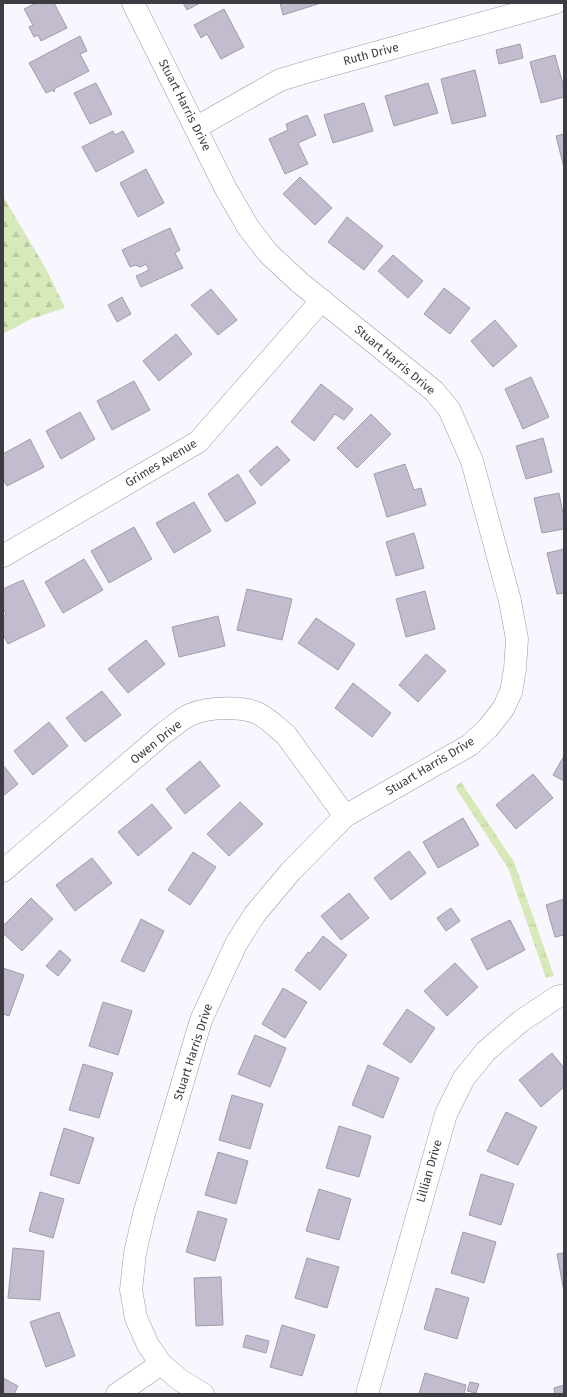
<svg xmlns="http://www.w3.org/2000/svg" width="567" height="1397" font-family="'Fira Sans',sans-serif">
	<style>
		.grass { fill: url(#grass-tufts) }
		.forest { fill: url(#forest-firs) }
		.building { fill: #c2bcce; stroke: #a19bac }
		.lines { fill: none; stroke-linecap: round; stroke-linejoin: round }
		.minor-casing { stroke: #9c98a9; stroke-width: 23 }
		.minor { stroke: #fff; stroke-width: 22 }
		.labels { text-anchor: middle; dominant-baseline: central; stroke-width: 4; stroke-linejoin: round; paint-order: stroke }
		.street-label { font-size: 12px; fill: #3e3c43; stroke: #fff }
	</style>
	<defs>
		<pattern id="grass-tufts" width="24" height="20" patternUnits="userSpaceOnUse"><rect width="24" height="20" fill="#d8e9b9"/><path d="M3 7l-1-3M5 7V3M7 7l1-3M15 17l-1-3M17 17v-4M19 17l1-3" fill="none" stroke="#bac9a0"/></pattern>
		<pattern id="forest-firs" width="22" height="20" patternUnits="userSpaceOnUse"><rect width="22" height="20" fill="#d8e9b9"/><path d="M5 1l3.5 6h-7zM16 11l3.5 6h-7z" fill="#bac9a0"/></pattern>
	</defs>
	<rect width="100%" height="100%" fill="#f8f6fe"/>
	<!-- grass -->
	<path class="grass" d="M461,782L514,862L554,976L546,978L508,868L455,787Z"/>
	<!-- forest -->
	<path class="forest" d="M3,196L46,269L65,308L31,319L3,334Z"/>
	<!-- building -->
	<g class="building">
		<path d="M36,3H54L67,28L41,41L38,35L34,37L29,27L33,25L24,9Z"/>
		<path d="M183,3H200L187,10Z"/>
		<path d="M280,3H321L283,15Z"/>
		<path d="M224,9L244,47L221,59L207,34L201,38L194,25Z"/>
		<path d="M80,36L87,51L80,54L89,71L54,89L55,90L54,92L53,90L46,93L29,63Z"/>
		<path d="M520,44L523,58L499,64L496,50Z"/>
		<path d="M555,55L564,88V97L541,103L530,62Z"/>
		<path d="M475,70L486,116L452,124L441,79Z"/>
		<path d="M96,83L112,114L90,124L74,93Z"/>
		<path d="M428,83L438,113L394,126L385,96Z"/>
		<path d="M364,103L373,131L333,143L324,115Z"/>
		<path d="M307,115L316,135L298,143L308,164L285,174L269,139L288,130L286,124Z"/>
		<path d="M113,131L115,135L123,131L134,152L96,172L82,147Z"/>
		<path d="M564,134V168L556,136Z"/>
		<path d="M146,169L164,203L138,217L120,183Z"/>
		<path d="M300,177L332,208L315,225L283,194Z"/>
		<path d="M347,217L383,246L364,270L328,242Z"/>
		<path d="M170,228L180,250L175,253L183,268L141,287L136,276L149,270L146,264L141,267L135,265L130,267L122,250Z"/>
		<path d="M393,255L423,281L408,298L378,271Z"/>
		<path d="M444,288L470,308L450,334L424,314Z"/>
		<path d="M211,289L237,320L218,335L191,305Z"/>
		<path d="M122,297L131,314L117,322L108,305Z"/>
		<path d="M495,320L517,346L493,367L471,341Z"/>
		<path d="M176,334L192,354L159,381L143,361Z"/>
		<path d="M531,377L549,417L523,429L505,389Z"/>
		<path d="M134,381L150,410L112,430L97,401Z"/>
		<path d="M321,384L353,409L344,420L335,414L314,441L291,422Z"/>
		<path d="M80,412L95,439L61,459L46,431Z"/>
		<path d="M371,414L391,434L357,468L337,448Z"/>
		<path d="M543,438L552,472L526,479L516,446Z"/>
		<path d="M30,439L44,467L7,486L3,479V454Z"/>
		<path d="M277,446L290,460L261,486L249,471Z"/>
		<path d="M405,464L414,490L421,488L426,505L387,517L374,474Z"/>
		<path d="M238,474L256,503L226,522L208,494Z"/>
		<path d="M559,493L564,518V529L542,533L534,498Z"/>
		<path d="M194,502L211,531L174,553L156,523Z"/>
		<path d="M134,527L152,559L109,583L91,551Z"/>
		<path d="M414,533L424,568L396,576L386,542Z"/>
		<path d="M564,549V593L557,594L547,553Z"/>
		<path d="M84,559L103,590L63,613L45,582Z"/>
		<path d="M23,580L45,626L8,644L3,634V616L6,614L3,608V589Z"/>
		<path d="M247,589L292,599L282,640L237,630Z"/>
		<path d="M425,591L435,629L406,637L396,599Z"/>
		<path d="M218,616L225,646L179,657L172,627Z"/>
		<path d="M316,618L355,644L338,670L298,643Z"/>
		<path d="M146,640L165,664L128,693L108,669Z"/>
		<path d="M426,654L446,671L418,702L399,685Z"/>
		<path d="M353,683L391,713L372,737L335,708Z"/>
		<path d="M102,691L121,715L85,742L66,718Z"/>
		<path d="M49,722L68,746L33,775L14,751Z"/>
		<path d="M564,756V781L553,775Z"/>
		<path d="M200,761L220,786L185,814L166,789Z"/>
		<path d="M3,765L18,784L3,796Z"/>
		<path d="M533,774L553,798L516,829L496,805Z"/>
		<path d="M240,802L263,824L229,856L207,834Z"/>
		<path d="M152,804L172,828L138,856L118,832Z"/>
		<path d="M463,818L479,845L438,868L423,842Z"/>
		<path d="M409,851L426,873L391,900L374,878Z"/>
		<path d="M193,852L216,867L190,905L168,890Z"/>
		<path d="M92,858L112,883L75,911L56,885Z"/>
		<path d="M349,893L369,918L341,940L321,916Z"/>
		<path d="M31,898L53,919L22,951L3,933V926Z"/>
		<path d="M564,899V935L555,937L546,905Z"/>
		<path d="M451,908L460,921L446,931L437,918Z"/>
		<path d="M141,919L164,931L144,972L121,961Z"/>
		<path d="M510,920L525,950L487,970L471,939Z"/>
		<path d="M323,936L347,955L320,990L295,970L308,952L310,953Z"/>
		<path d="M60,950L71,960L58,976L46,966Z"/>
		<path d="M455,963L478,987L447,1016L424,991Z"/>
		<path d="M3,968L24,975L9,1016L3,1014Z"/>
		<path d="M283,988L307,1002L285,1038L262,1024Z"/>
		<path d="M103,1002L132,1011L118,1055L89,1046Z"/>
		<path d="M407,1009L435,1028L411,1063L383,1044Z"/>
		<path d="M255,1035L286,1048L270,1087L238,1074Z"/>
		<path d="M552,1053L564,1068V1087L541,1107L519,1080Z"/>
		<path d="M83,1064L113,1073L99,1118L69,1110Z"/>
		<path d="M368,1065L399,1078L383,1118L352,1105Z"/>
		<path d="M232,1095L263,1104L250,1149L219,1140Z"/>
		<path d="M506,1112L537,1127L518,1165L487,1151Z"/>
		<path d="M339,1126L371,1136L359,1177L326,1168Z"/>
		<path d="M64,1128L94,1138L79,1184L50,1175Z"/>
		<path d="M218,1152L248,1161L236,1204L205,1195Z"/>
		<path d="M481,1174L514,1184L501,1225L469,1215Z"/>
		<path d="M319,1189L351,1199L339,1240L306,1231Z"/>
		<path d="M40,1192L64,1199L53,1238L29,1231Z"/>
		<path d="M198,1211L227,1219L215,1261L186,1252Z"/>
		<path d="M463,1232L496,1242L484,1283L451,1273Z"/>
		<path d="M13,1248L44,1251L40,1300L8,1298Z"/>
		<path d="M564,1253V1292L557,1254Z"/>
		<path d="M307,1258L339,1267L327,1308L295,1298Z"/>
		<path d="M221,1277L223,1325L196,1326L194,1278Z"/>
		<path d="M436,1288L469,1298L457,1339L424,1329Z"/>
		<path d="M59,1312L75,1356L46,1367L30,1322Z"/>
		<path d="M282,1325L315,1335L302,1376L270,1367Z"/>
		<path d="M246,1335L269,1341L266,1353L243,1347Z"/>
		<path d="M425,1373L466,1385L464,1394H419Z"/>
		<path d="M3,1378L18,1386L14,1394H3Z"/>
		<path d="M470,1382L479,1384L476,1393L467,1391Z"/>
		<path d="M564,1385V1394H555L554,1388Z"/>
	</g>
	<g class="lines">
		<!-- minor casing -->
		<g class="minor-casing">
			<g id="minor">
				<path d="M133,3L226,189L248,227L268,253L299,282L434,391L449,409L472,461L510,601L517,639L515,669L511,692L503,709L488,728L470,745L345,816L291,871L255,914L236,944L201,1020L144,1214L135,1253L131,1290L136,1318L148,1345L161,1364L180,1380L203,1394"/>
				<path d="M197,127L280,80L310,71L555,3"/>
				<path d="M3,556L198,442L322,300"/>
				<path d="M3,871L164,733C173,727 183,717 192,714C208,707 244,706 259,714C269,719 277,728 286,735L345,816"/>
				<path d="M117,1394L161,1364"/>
				<path d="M367,1394L446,1114L464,1078L486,1051L521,1021L557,997L564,995"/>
			</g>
		</g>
		<!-- minor -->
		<use href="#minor" class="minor"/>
	</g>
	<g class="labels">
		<!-- street labels -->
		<g class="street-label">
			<text transform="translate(371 54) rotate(-15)">Ruth Drive</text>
			<text transform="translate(185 105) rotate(63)">Stuart Harris Drive</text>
			<text transform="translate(395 360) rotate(40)">Stuart Harris Drive</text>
			<text transform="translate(161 463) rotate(-31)">Grimes Avenue</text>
			<text transform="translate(156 742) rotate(-39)">Owen Drive</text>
			<text transform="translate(430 766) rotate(-31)">Stuart Harris Drive</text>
			<text transform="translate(193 1052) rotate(-72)">Stuart Harris Drive</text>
			<text transform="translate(429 1171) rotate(-74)">Lillian Drive</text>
		</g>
	</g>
	<!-- border -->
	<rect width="567" height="1397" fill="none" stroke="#3e3c43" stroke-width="8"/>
</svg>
